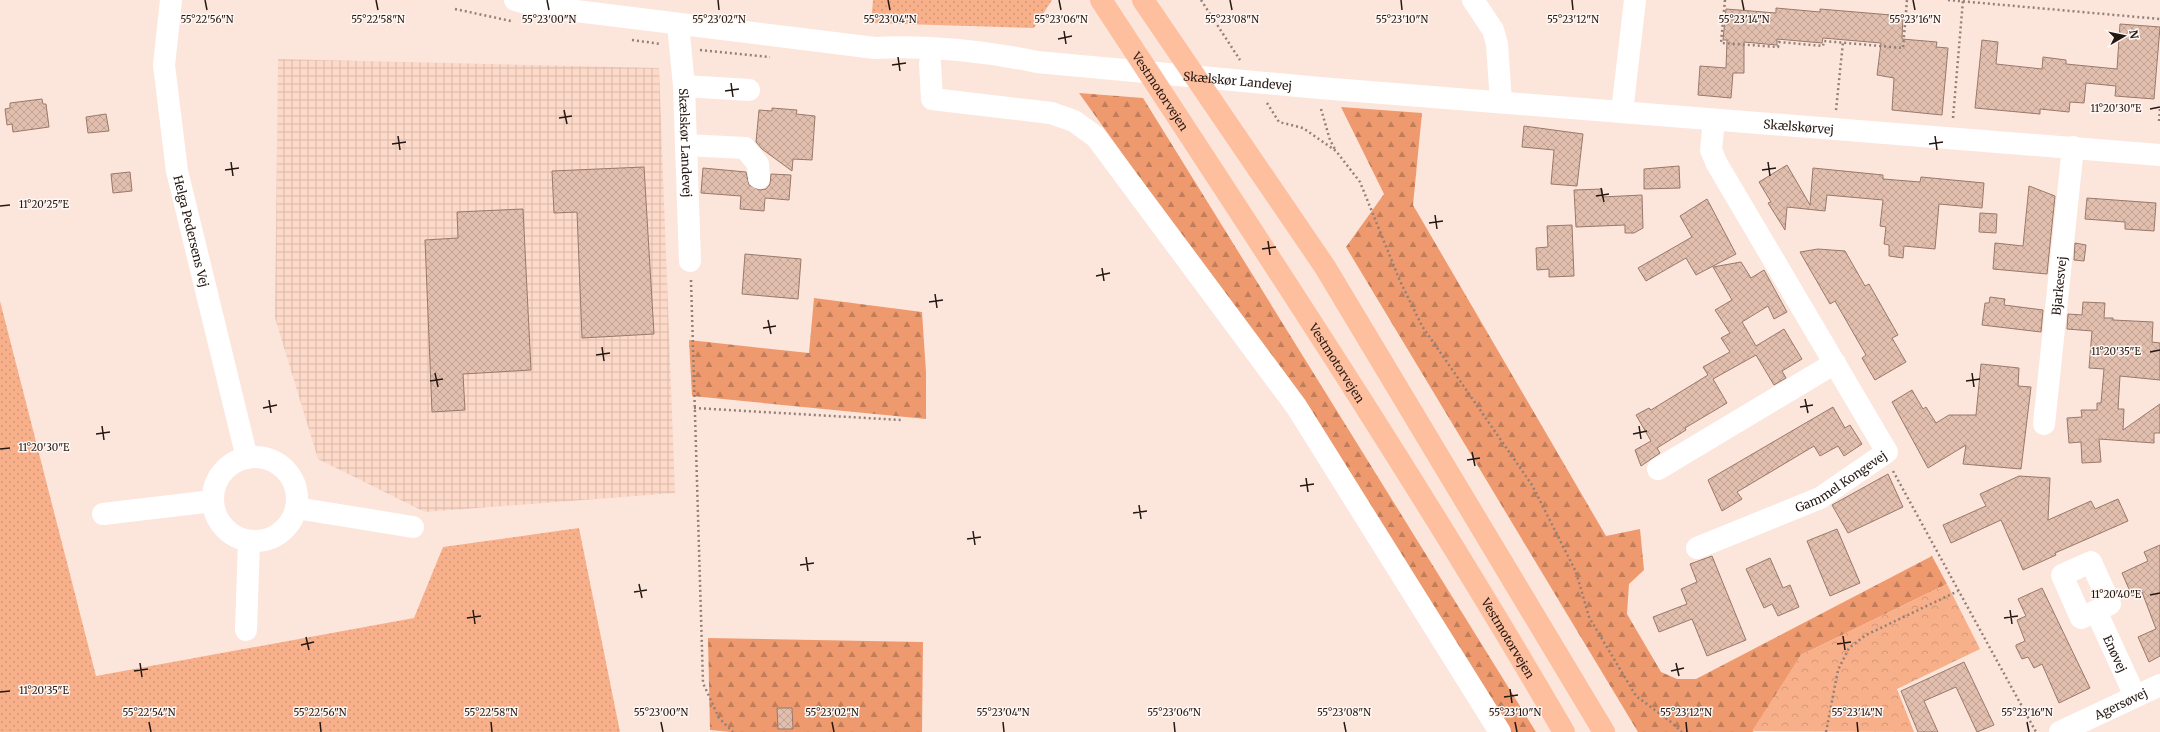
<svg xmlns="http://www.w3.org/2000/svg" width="2160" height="732" font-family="Merriweather,serif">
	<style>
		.industrial { fill: url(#industrial-grid) }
		.grass { fill: url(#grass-dots) }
		.forest { fill: url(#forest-firs) }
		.park { fill: url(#park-crowns) }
		.building { fill: url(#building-cross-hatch); stroke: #997969 }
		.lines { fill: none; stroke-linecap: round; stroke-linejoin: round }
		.path { stroke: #928078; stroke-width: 2.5; stroke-dasharray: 2 3; stroke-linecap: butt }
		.minor { stroke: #fff; stroke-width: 22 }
		.highway { stroke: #febf9f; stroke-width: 22 }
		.ticks { fill: none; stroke: #251812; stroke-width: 1.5 }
		.labels { text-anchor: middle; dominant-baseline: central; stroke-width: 3; stroke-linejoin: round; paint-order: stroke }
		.street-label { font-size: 12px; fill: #251812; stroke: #fef7f3 }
		.ticks-label { font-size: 10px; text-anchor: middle; fill: #251812; stroke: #fef7f3; stroke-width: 3; stroke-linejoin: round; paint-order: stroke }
	</style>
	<defs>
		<pattern id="industrial-grid" width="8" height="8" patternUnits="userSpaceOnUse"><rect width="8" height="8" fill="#fcd9c8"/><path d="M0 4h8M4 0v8" fill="none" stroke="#d8baab"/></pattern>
		<pattern id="grass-dots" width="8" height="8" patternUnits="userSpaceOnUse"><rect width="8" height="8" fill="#f8b08b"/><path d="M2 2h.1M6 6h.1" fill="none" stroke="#d49777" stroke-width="1.8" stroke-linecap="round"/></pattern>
		<pattern id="forest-firs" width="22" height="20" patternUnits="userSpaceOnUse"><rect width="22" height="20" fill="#ef9a6e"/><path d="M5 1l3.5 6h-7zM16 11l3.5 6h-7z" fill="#c17d59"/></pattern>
		<pattern id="park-crowns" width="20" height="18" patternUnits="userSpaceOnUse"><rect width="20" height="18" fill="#f8b08b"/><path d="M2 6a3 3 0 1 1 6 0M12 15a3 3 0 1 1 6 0" fill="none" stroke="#d49777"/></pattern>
		<pattern id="building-cross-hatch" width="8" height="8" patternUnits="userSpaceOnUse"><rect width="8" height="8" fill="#e1bead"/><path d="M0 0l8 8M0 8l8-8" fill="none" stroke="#c1a394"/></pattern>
	</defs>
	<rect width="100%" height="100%" fill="#fce6dc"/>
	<!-- industrial -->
	<path class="industrial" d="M278,59L659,68L675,493L425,512L318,459L275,318Z"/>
	<!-- grass -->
	<g class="grass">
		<path d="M873,0H1052L1034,28L871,23Z"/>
		<path d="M0,301L96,676L414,618L443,547L579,528L620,732H0Z"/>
	</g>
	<!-- forest -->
	<g class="forest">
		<path d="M1079,93L1143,98L1536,732H1502L1339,457Z"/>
		<path d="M1341,107L1422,113L1413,205L1606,536L1640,529L1644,570L1629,584L1627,614L1661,672L1677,679H1696L1932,556L1947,584L1801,655L1753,732H1638L1346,247L1384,194Z"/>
		<path d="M814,298L922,312L926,372V419L692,396L689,340L809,353Z"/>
		<path d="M708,638L923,642L922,732H730L710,730Z"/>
	</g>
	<!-- park -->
	<path class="park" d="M1947,584L1980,649L1897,689L1914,732L1752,731L1801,655Z"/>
	<!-- building -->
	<g class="building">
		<path d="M1776,8L1820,12V9L1903,16L1902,39L1937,42L1936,47L1948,48L1942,115L1892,110L1894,78L1877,75L1881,43L1823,38L1822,43L1777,39V45L1744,42V73H1733L1731,98L1698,95L1700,66L1726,68L1727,40H1723L1726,9L1776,13Z"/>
		<path d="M2120,24L2160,27L2154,99L2115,96L2116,86L2086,83L2084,103L2070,102L2069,112L2040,109V114L1975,108L1982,40L1998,42L1996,64L2042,69L2043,57L2066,60V64L2117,69Z"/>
		<path d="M42,99L43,104H46L49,127L13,132L12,124L7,125L5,109L10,108V103Z"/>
		<path d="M772,108L797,110L796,114L815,116L812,160L793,159L792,171L762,149L756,142L759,110L772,111Z"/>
		<path d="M106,114L109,131L88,133L86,117Z"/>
		<path d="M1524,126L1583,134L1577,186L1551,184L1554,150L1522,147Z"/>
		<path d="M1787,165L1810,205L1813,168L1883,175V179L1920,182L1921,177L1984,183L1982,208L1939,204L1935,249L1904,246L1903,258L1889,256V245L1884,244L1886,227L1880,226L1883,200L1827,195L1825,211L1787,207L1785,230L1768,203L1771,202L1759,182Z"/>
		<path d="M1679,166L1680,188L1644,189V169Z"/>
		<path d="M644,167L654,334L582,338L577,212L554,213L552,171Z"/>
		<path d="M703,168L746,172L749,185L760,190L766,189L770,184L771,174L791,175L789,200L765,198L764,211L740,209L741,196L701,193Z"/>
		<path d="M130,172L132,191L113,193L111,174Z"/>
		<path d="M2029,186L2055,196L2047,274L1993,269L1995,243L2023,246Z"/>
		<path d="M1602,189V197L1642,195L1643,228L1634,233H1625V225L1576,227L1574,190Z"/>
		<path d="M2087,198L2156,203L2154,231L2125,229V222L2085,219Z"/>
		<path d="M1707,199L1736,254L1696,275L1686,258L1646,281L1638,268L1692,237L1680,216Z"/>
		<path d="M523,209L531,370L463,374L465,410L432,412L425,240L458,238L457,212Z"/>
		<path d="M1980,213L1997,214L1996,233L1979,232Z"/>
		<path d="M1572,225L1574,276L1549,277V269L1537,270L1536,248L1548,247L1547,226Z"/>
		<path d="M2075,243L2086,245L2084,261L2074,260Z"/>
		<path d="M1818,249L1845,251L1865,286L1869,284L1898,335L1892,338L1906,362L1875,380L1862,358L1866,355L1835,301L1830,304L1800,252Z"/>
		<path d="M745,254L801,259L798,299L742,294Z"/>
		<path d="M1741,262L1751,278L1764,270L1787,312L1774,319L1768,306L1742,322L1756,346L1784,329L1802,359L1782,371L1786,378L1774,385L1756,355L1713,379L1727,403L1685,428L1686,430L1657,448L1660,453L1641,466L1635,450L1651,441L1636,415L1649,408L1651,410L1708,375L1703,367L1730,352L1721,338L1730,333L1715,310L1732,300L1713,267Z"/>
		<path d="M1990,297L2005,299L2004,305L2043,310L2041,332L1982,325L1985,303H1989Z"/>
		<path d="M2083,302L2105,303L2104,318H2113V320L2153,322L2152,342L2160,343V380L2120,376L2118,409H2124L2123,430L2160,404V433H2154V443L2099,439L2101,462L2082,463L2081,442L2069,443L2067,418L2082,417L2081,410H2097V403H2101L2104,369L2089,368L2092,331L2067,329L2068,314L2082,315Z"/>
		<path d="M1981,364L2019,368L2018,386L2031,387L2021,469L1963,464L1966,445L1928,468L1892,402L1912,390L1923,409L1926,407L1936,423L1949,415H1976Z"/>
		<path d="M1833,407L1845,428L1850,425L1862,444L1844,456L1838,446L1820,456L1814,446L1737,492L1742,499L1722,511L1708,480Z"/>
		<path d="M1888,474L1903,507L1848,533L1832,505Z"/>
		<path d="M2019,476L2050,478L2048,520L2091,501L2095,509L2118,499L2128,521L2055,553L2056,555L2023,570L2001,520L1951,543L1943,525L1986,506L1980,494Z"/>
		<path d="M1837,529L1860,583L1830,596L1807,541Z"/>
		<path d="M2160,545V656L2149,662L2138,637L2156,629L2142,592L2132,596L2122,573L2148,561L2144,552Z"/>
		<path d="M1712,556L1746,640L1707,656L1692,619L1659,632L1653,617L1687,604L1681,589L1697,582L1690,564Z"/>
		<path d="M1770,558L1783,588L1790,585L1799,607L1778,616L1772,604L1764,608L1746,569Z"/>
		<path d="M2042,588L2090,688L2059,703L2042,664L2034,668L2028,657L2022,659L2016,647V645L2025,641L2017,620L2026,616L2018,599Z"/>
		<path d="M1964,662L1994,725L1977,732L1956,687L1924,701L1938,732H1918L1901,691Z"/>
		<path d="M777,708H792L793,729H778Z"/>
	</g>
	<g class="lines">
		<!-- path -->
		<g class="path">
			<path d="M1201,0L1240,60"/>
			<path d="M1725,0L1721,43L1778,47L1779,42L1823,46L1824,41L1903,48L1907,0"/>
			<path d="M1948,0L2160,19"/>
			<path d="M455,9L511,21"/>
			<path d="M632,40L661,44"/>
			<path d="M700,50L770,57"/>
			<path d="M1267,103L1279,122L1303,128L1336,151L1360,182L1400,281L1422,326L1532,485L1576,572L1589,617L1636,696L1671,722L1682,732"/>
			<path d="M1321,109L1330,140L1336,151"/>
			<path d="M1836,110L1843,42"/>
			<path d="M1953,118L1963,0"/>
			<path d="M2159,121L2160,109"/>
			<path d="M691,280L703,683L719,718L733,732"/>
			<path d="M694,408L901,420"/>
			<path d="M1893,471L2036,732"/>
			<path d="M1826,732L1838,670L1849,648L1866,635L1958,591"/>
		</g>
		<!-- minor -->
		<g class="minor">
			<path id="s1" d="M171,0L164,65L177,171L247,458"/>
			<path id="s2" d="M515,0L536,6L875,48C929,45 984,51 1037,62L1320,88L2160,155"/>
			<path d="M1473,0L1493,30L1497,44L1501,102"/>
			<path id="s3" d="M678,24L684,86L690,261"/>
			<path d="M930,63L932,99L1051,113L1074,121L1096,137L1296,406L1500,732"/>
			<path d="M684,86L749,90"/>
			<path d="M1622,112L1635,0"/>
			<path d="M686,145L745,148L758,164L759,178"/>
			<path id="s4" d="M2044,424L2073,147"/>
			<circle cx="255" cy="499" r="42"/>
			<path d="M1658,469L1835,363"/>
			<path d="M296,508L413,527"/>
			<path d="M103,514L213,501"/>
			<path id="s5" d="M1697,548L1820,498L1887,452L1717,164L1711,150L1714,120"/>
			<path id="s6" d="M2096,611L2081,618L2062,575L2091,562L2110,604L2096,611L2135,696"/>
			<path d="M246,630L249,541"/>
			<path id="s7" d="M2060,732L2160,685"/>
		</g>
		<!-- highway -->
		<g class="highway">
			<path id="s8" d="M1101,0C1259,241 1419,482 1564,732"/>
			<path d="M1143,0L1325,267L1604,732"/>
		</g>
	</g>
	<!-- ticks -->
	<path class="ticks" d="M205,0L207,10M376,0L378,10M547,0L549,10M718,0L719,10M888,0L890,10M1059,0L1061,10M1230,0L1232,10M1401,0L1402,10M1572,0L1573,10M1742,0L1744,10M1913,0L1915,10M1064,31L1066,44M1058,39L1072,36M898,57L900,71M892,65L906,63M731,83L733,97M725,91L739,89M2150,109L2160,107M564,110L567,124M559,118L572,116M398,136L400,150M1935,136L1937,150M392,144L406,142M1929,144L1943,142M231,162L233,176M1768,162L1770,176M225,170L239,168M1762,170L1776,168M1601,188L1604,202M1596,196L1609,194M0,206L10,205M1435,215L1437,229M1429,223L1443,221M1268,241L1270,255M1262,249L1276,247M1102,268L1104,281M1096,276L1110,273M935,294L937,308M929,302L943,300M768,320L771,334M763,328L776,326M602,347L604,361M2150,352L2160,350M596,355L610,353M435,373L438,387M1972,373L1974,387M430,381L443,379M1966,381L1980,379M1805,399L1808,413M269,400L271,413M1800,407L1813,405M263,408L277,405M102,426L104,440M1639,426L1641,439M96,434L110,432M1633,434L1647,431M0,449L10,448M1472,452L1475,466M1467,460L1480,458M1306,478L1308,492M1300,486L1314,484M1139,505L1141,519M1133,513L1147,511M973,531L975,545M967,539L981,537M806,557L808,571M800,565L814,563M639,584L642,598M634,592L647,590M2150,595L2160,593M473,610L475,624M2010,610L2012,624M467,618L481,616M2004,618L2018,616M1843,636L1845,650M306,637L309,650M1837,644L1851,642M301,645L314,642M140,663L142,677M1676,663L1679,676M134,671L148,669M1671,671L1684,668M1510,689L1512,703M0,692L10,691M1504,697L1518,695M149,722L151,732M320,722L321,732M491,722L492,732M661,722L663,732M832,722L834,732M1003,722L1004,732M1174,722L1175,732M1344,722L1346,732M1515,722L1517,732M1686,722L1687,732M1857,722L1858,732M2027,722L2029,732"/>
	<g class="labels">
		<!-- street labels -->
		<g class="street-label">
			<text stroke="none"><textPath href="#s2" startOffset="728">Skælskør Landevej</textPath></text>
			<text stroke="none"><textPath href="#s8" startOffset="109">Vestmotorvejen</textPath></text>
			<text stroke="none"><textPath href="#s2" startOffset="1291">Skælskørvej</textPath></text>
			<text stroke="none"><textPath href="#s3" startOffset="119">Skælskør Landevej</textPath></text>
			<text stroke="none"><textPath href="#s1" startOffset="234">Helga Pedersens Vej</textPath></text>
			<text stroke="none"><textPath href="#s4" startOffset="139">Bjarkesvej</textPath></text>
			<text stroke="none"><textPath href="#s8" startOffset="433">Vestmotorvejen</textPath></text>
			<text stroke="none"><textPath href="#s5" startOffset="159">Gammel Kongevej</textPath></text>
			<text stroke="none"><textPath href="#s8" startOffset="757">Vestmotorvejen</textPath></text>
			<text stroke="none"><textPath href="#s6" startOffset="204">Enøvej</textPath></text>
			<text stroke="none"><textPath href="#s7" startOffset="67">Agersøvej</textPath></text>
		</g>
	</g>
	<g class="ticks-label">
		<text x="207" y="23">55°22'56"N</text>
		<text x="378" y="23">55°22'58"N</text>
		<text x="549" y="23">55°23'00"N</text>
		<text x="719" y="23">55°23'02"N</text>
		<text x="890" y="23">55°23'04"N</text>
		<text x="1061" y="23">55°23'06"N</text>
		<text x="1232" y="23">55°23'08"N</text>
		<text x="1402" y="23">55°23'10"N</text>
		<text x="1573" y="23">55°23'12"N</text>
		<text x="1744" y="23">55°23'14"N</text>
		<text x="1915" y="23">55°23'16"N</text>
		<text x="2116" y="112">11°20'30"E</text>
		<text x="44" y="208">11°20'25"E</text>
		<text x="2116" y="355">11°20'35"E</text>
		<text x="44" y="451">11°20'30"E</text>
		<text x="2116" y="598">11°20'40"E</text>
		<text x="44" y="694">11°20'35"E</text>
		<text x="149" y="716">55°22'54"N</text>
		<text x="320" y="716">55°22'56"N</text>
		<text x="491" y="716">55°22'58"N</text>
		<text x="661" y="716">55°23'00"N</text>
		<text x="832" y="716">55°23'02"N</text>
		<text x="1003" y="716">55°23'04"N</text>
		<text x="1174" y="716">55°23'06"N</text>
		<text x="1344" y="716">55°23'08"N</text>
		<text x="1515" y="716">55°23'10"N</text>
		<text x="1686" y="716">55°23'12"N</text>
		<text x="1857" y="716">55°23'14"N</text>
		<text x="2027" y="716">55°23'16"N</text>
	</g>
	<!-- north arrow -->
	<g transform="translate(2124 36) rotate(81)" stroke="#fef7f3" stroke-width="3" paint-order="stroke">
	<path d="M0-3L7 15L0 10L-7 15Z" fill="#251812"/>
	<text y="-6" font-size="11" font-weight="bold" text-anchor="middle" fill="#251812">N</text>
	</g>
</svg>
